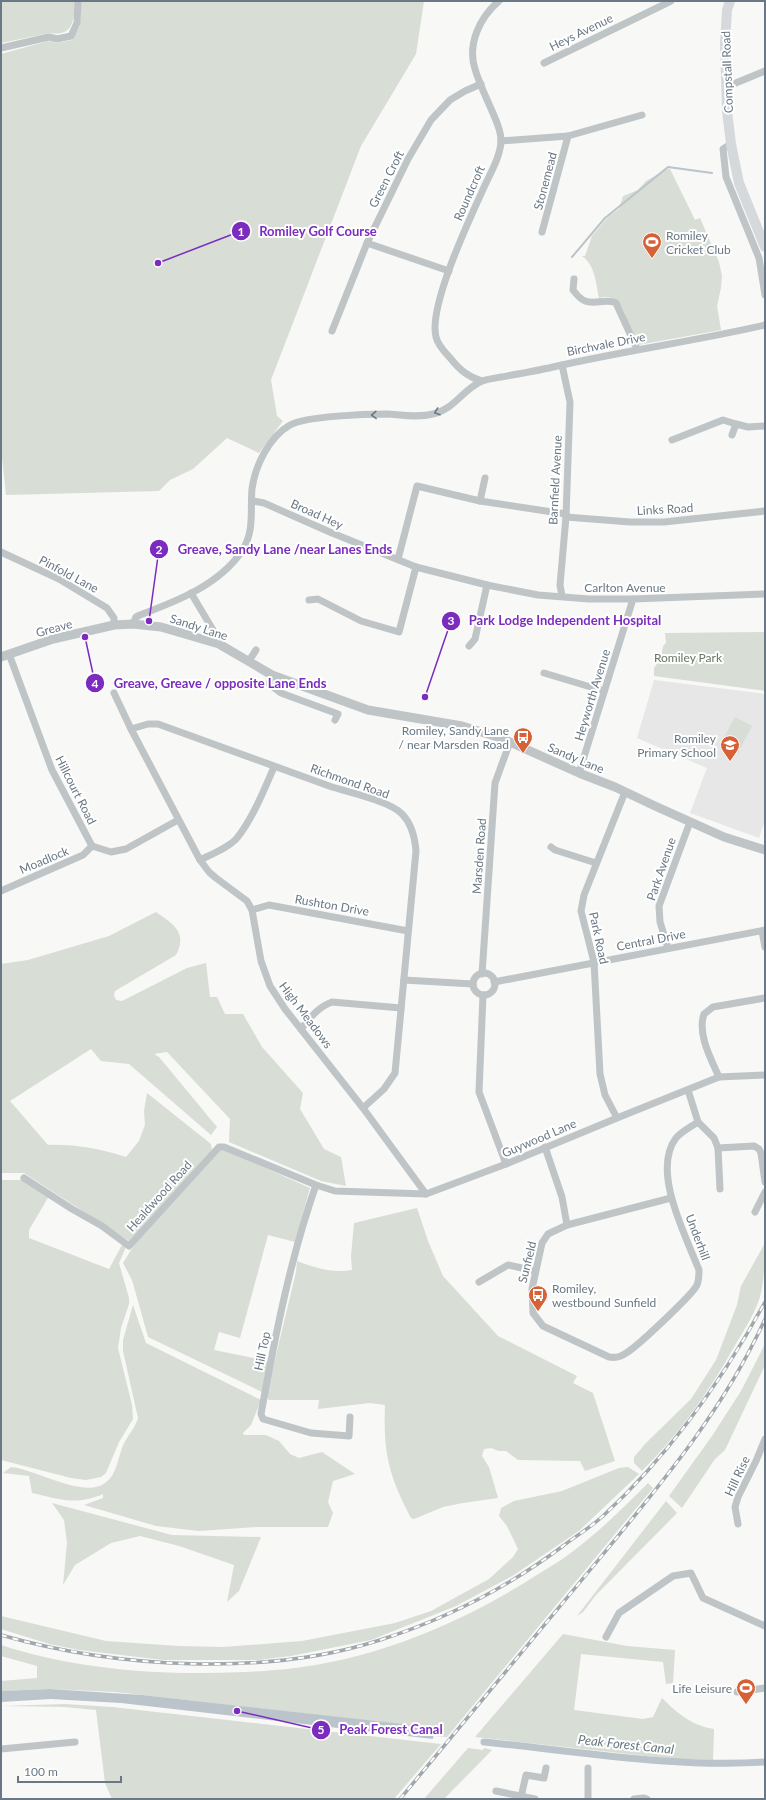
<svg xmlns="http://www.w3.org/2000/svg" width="766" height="1800" font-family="Lato,sans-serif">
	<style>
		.built { fill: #e6e7e6 }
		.green { fill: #d8ddd5 }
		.water { fill: #bbc4ca }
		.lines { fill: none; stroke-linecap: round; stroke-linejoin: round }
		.stream { stroke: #bbc4ca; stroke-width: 2 }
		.canal { stroke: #bbc4ca; stroke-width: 7 }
		.minor { stroke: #bfc4c7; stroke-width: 7 }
		.tertiary { stroke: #bfc4c7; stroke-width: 9 }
		.secondary { stroke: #d5d9dc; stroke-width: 10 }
		.rail-casing { stroke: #a1a8ad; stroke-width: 3.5 }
		.rail { stroke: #fff; stroke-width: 2; stroke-dasharray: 6; stroke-linecap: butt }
		.oneway { stroke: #697884 }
		.labels { text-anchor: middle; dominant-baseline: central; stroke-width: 4; stroke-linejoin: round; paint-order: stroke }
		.street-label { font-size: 12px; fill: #697884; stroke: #fff }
		.poi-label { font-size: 12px; fill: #697884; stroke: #fff; text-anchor: end }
		.park-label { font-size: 12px; fill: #667764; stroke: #fff }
		.water-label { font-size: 13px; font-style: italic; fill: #657880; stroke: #fff }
		.leader { fill: none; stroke: #7b2cbf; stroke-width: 1.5 }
		.callout-dot { fill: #7b2cbf; stroke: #fff; stroke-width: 1.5 }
		.mark-label { font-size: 12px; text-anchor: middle; font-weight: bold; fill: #fff }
		.callout-label { font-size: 13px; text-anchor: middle; font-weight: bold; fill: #7b2cbf; stroke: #fff; stroke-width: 4; stroke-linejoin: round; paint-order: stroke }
	</style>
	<rect width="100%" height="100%" fill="#f8f8f6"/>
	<!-- built -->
	<path class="built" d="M654,680L765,694V820L759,838L690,813L707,768L637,738Z"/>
	<!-- green -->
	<g class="green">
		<path d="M1,1H75C74,19 74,37 50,33L1,43Z"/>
		<path d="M81,1H424L416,54L361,146L271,380L277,416L283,421L259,453L227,438L193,469L170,480L159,491L6,495L1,448V54L48,41L57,43L72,40L80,26Z"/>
		<path d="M667,169H670L695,220L700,218L719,262L722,276L721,288L717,306L721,330L638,345C625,329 628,290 599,298C596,283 595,265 582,256H585L592,236L609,216L619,209L623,196L638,190L646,181Z"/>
		<path d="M765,632V691L654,676V668L661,658L663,646L666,643L665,633Z"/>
		<path d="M735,717L752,726L737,754L720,745Z"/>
		<path d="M156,912C173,924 188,932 176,955L115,991L114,995L116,1000L122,1001L187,968L206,963L210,997H217L225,1014H243L262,1047L303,1093L300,1109L324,1149L341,1157L346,1186L321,1181L229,1142L230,1119L167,1052L154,1054L159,1057L217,1127L211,1135L129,1064L101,1061L91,1049L10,1101L48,1145C74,1144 101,1149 126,1157L139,1141L145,1125L144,1111L147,1093L211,1144L212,1151L129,1241L24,1173H1V964L28,960L109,936Z"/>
		<path d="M220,1150L227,1151L310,1188L295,1242L268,1235L240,1338L219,1332L214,1350L268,1361L262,1392L148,1337L132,1280L123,1263L134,1245Z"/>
		<path d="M1,1180H22L49,1196L29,1230V1238L109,1269L122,1245L126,1247L119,1263L129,1298V1304L121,1328L118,1348L132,1405L133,1419L119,1442L106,1473L101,1477L86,1480L71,1478L1,1460Z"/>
		<path d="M417,1208L428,1241L443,1276L498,1336L577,1376L573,1383L593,1393L615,1461L585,1471L580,1461L518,1460L506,1451H499L491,1448L484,1449L482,1456L489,1467L498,1498L463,1503L443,1507L414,1519L411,1518C389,1476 383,1453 385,1405L370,1403L318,1409L319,1400H269L266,1397L296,1272L297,1261C316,1268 331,1273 352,1270L351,1256L354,1223Z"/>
		<path d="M765,1243C765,1258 764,1286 759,1300C753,1317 742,1333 733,1349C708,1393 678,1435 642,1471L634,1463V1457L646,1443L691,1399L716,1360L737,1305L741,1286Z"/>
		<path d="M133,1305L146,1343L261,1400L251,1425L243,1433L244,1435H266L279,1441L290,1454L299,1458L322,1452L355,1474L333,1481L328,1502L333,1513L328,1527H257L199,1531L156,1526L84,1505L103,1498V1494C75,1506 60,1499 32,1493L29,1476L3,1473L11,1467C35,1469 84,1499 105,1483C116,1476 118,1459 122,1448C126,1437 135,1429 138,1418L123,1351V1340Z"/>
		<path d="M765,1344V1365L725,1450L715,1459L682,1508L669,1496L712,1436L741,1391Z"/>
		<path d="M628,1467L639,1474L580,1530L514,1575L456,1606L371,1640L291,1656L258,1660H163L79,1650L49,1644L1,1629V1616L106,1641L179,1646L223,1647L302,1641L395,1623L431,1611L489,1579L513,1557L518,1549L507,1526L499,1516L501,1508L514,1501L562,1491L619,1468Z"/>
		<path d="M648,1483L653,1488L447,1737L434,1736V1731L425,1727L115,1692L50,1689L1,1691V1681L37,1678V1666L1,1656V1645C58,1664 125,1672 185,1673C236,1673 287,1672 336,1661C409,1645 478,1613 540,1573C551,1566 562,1560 572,1552C600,1531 624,1507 648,1483Z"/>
		<path d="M666,1501L677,1513L596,1595L583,1612L577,1616Z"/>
		<path d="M52,1503L172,1535L261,1537L239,1591L227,1602L234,1565L179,1546L140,1536L111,1543L75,1565L63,1585L67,1543L64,1520Z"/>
		<path d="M563,1634L627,1646L675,1650L673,1683L666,1684L663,1662L581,1654L574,1710L643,1719L653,1717L662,1698C677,1713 692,1726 714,1729L713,1760L674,1759L475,1737Z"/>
		<path d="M65,1704L112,1707L441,1744L394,1799H112L105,1783L96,1710L65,1707L1,1706Z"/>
		<path d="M468,1748L483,1750L484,1748L492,1750L444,1799H424Z"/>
	</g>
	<!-- water -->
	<path class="water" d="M50,1689L142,1695L421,1726L434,1732L433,1739L121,1703L51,1699L1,1702V1691Z"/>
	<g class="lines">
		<!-- stream -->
		<path class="stream" d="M572,257L605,218L668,167L712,173"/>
		<!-- canal -->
		<path class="canal" d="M484,1742C576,1751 673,1768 765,1762"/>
		<!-- minor -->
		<g class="minor">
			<path d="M1,48L49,37L57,39L71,36L77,23L78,1"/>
			<path d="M544,63L671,1"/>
			<path d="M726,87L765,71"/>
			<path d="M501,141L568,136L642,115"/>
			<path d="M731,144L723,149L726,177L759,258L765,295"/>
			<path d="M542,232L568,136"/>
			<path d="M367,243L449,271"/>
			<path d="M574,279L573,290C576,294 580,299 585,301C595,305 607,298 616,303L637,349"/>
			<path d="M332,331L367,243L408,159L431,120L450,100L465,91L481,84"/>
			<path d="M482,381C468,377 460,370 451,359C445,352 438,346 436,337C428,306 471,216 485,185C491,172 501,155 501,140C501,130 496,120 492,111C486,97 479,83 475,69C467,44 480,17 499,1"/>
			<path d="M732,435L736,424L748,427L765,426"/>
			<path d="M672,440L723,420L736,424"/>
			<path d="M253,501L264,503L332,533L416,567L487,585L538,595L589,599H633L765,594"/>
			<path d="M480,501L485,478"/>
			<path d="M566,517L630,522H664L765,511"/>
			<path d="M1,552L59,579L107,608L114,618V625"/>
			<path d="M398,559L417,486L480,501L566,514"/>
			<path d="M191,593L216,635L219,644"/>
			<path d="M562,596L560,585L566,517L570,402L562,365"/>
			<path d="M309,600L318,599L361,621L399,632L416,567"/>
			<path d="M133,624L136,617L140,615C177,601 219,585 242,551C255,531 250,510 252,489C255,466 269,437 290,425C307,416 366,414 387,414C402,415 418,418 433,414C455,409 463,389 482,381C488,379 495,378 501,377C518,374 536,371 553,367C623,351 695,341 765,325"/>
			<path d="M469,646L475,639L487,585"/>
			<path d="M9,654L52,770L92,846L111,852L126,849L178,820"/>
			<path d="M249,661L256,650"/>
			<path d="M544,673L604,691"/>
			<path d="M272,675L269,684L281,693L338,714L335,720"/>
			<path d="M114,693L131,729L200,860L209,872L216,878L247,901L252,910L261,961L270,986L285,1009L363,1108L426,1194"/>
			<path d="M131,729L148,724H158C216,745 274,766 332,787C349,792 392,802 402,814C411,823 415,839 416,851L395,1073L384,1089L363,1108"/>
			<path d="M579,773L633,599"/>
			<path d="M551,847L555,850L596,863"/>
			<path d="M200,860C212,854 228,848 237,838C252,820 265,788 274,767"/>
			<path d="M1,891L83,855L92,846"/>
			<path d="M252,910L269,905L408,931"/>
			<path d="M762,931L765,947"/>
			<path d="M668,948L660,922L659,906L690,822"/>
			<circle cx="484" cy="984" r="11"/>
			<path d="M482,974L495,783L510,742"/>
			<path d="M404,980L473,984"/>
			<path d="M494,982L765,930"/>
			<path d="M483,995L479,1092L506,1164"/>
			<path d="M301,1029C310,1018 318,1007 332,1002L401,1008"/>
			<path d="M719,1077C711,1059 697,1034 704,1014L713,1007L765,998"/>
			<path d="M688,1090L698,1122L714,1138L718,1148L754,1146L759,1149L761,1153L765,1182"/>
			<path d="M617,1118L605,1095L600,1074L594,962L581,911L584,895L625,792"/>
			<path d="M545,1147L562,1197L567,1225L548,1234L542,1243L532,1289L533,1313L543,1326L609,1357C615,1358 621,1357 626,1353C637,1347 693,1294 697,1285C699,1280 699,1275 699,1270C686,1236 651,1171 676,1138C682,1131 691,1127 698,1122"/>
			<path d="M718,1148L720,1189"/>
			<path d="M24,1178L72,1209L102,1226L129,1246L219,1147H224L316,1185L335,1191L426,1194L506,1164L617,1118L719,1077L765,1075"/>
			<path d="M316,1185C290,1259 275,1337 261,1414L263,1419L311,1433L349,1436L350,1417"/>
			<path d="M755,1212L765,1192"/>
			<path d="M567,1225L671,1198"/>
			<path d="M479,1282L508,1265L535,1271"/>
			<path d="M738,1524L735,1507L738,1497L756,1461L765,1439"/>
			<path d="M606,1637L619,1613L673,1576L691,1573L703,1598L765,1626"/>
			<path d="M737,1692L765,1688"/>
			<path d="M1,1749L75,1742"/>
			<path d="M496,1791L535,1799"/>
			<path d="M521,1797L526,1775L544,1778L546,1768"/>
			<path d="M588,1799V1768"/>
			<path d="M634,1799L644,1798L647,1799"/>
		</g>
		<!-- tertiary -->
		<path class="tertiary" d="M1,657L53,639L114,625L133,624L161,627L219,644L272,675L368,710L462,726L501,738L579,773L615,787L655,806L724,837L765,850"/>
		<!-- secondary -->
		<path class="secondary" d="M730,1L727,10L725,43L727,111L731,144L739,183L765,247"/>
		<!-- rail casing -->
		<g class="rail-casing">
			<g id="rail">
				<path d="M1,1635C116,1668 266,1677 380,1640C446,1619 508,1587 563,1546C576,1536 591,1527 603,1516C669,1455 722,1381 765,1302"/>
				<path d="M400,1799C466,1719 533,1639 600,1558C661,1484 725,1408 765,1319"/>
			</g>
		</g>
		<!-- rail -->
		<use href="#rail" class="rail"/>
	</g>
	<!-- one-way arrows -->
	<defs><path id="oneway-chevron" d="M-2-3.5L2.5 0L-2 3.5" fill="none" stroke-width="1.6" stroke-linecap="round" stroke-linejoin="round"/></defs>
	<g class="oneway">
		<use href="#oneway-chevron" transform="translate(437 412) rotate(161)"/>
		<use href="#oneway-chevron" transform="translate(374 415) rotate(178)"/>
	</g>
	<!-- icons -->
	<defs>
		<g id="stadium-pin" transform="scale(1)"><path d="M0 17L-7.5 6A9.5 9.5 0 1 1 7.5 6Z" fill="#d76137" stroke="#fff"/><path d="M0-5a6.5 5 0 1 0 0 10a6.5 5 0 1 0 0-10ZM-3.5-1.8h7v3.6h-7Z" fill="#fff"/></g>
		<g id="bus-pin" transform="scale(1)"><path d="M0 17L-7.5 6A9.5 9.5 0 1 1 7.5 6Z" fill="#d76137" stroke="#fff"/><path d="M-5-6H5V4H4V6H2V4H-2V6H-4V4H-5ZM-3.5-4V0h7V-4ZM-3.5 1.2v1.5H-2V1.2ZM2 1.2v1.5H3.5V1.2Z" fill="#fff"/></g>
		<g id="school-pin" transform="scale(1)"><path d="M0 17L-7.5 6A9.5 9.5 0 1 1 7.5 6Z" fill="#d76137" stroke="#fff"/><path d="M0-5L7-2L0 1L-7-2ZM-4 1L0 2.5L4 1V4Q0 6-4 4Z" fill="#fff"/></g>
	</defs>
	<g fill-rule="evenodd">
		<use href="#stadium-pin" x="652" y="242"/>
		<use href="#bus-pin" x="523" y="737"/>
		<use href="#school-pin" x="730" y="745"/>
		<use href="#bus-pin" x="538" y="1295"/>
		<use href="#stadium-pin" x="746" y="1688"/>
	</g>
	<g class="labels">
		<!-- street labels -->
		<g class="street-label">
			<text transform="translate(581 32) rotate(-26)">Heys Avenue</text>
			<text transform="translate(727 72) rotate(-92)">Compstall Road</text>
			<text transform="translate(386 179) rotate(-63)">Green Croft</text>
			<text transform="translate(545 181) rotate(-75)">Stonemead</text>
			<text transform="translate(469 193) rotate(-66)">Roundcroft</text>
			<text transform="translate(606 344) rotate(-11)">Birchvale Drive</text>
			<text transform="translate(555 480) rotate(-87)">Barnfield Avenue</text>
			<text transform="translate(665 509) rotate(-3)">Links Road</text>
			<text transform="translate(317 514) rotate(24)">Broad Hey</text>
			<text transform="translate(69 574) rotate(28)">Pinfold Lane</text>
			<text x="625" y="587">Carlton Avenue</text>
			<text transform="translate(199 627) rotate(18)">Sandy Lane</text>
			<text transform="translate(54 628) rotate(-15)">Greave</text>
			<text transform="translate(592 695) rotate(-73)">Heyworth Avenue</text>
			<text transform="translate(576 758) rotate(23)">Sandy Lane</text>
			<text transform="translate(350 781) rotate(19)">Richmond Road</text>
			<text transform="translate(76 790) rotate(63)">Hillcourt Road</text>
			<text transform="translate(479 856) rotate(-86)">Marsden Road</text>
			<text transform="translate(44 860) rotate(-23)">Moadlock</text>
			<text transform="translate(661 869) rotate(-71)">Park Avenue</text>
			<text transform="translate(332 905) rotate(10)">Rushton Drive</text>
			<text transform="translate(599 938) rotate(78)">Park Road</text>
			<text transform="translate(651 940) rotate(-11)">Central Drive</text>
			<text transform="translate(306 1015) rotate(53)">High Meadows</text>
			<text transform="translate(539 1138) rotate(-23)">Guywood Lane</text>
			<text transform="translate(159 1196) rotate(-48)">Healdwood Road</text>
			<text transform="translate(698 1237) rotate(69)">Underhill</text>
			<text transform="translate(527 1262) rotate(-76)">Sunfield</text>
			<text transform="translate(262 1351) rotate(-78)">Hill Top</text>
			<text transform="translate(737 1476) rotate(-65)">Hill Rise</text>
		</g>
		<!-- poi labels -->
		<g class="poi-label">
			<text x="666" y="235" text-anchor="start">Romiley<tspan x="666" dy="14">Cricket Club</tspan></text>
			<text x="509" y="730">Romiley, Sandy Lane<tspan x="509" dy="14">/ near Marsden Road</tspan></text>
			<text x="716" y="738">Romiley<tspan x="716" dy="14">Primary School</tspan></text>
			<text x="552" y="1288" text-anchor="start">Romiley,<tspan x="552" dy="14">westbound Sunfield</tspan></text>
			<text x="732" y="1688">Life Leisure</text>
		</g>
		<!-- park labels -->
		<g class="park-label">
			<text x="688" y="657">Romiley Park</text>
		</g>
		<!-- water labels -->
		<g class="water-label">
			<text transform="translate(626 1744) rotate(6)">Peak Forest Canal</text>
		</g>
	</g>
	<!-- callouts -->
	<path class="leader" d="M158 263L241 231M149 621L159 549M425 697L451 621M85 637L95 683M237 1711L321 1730"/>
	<g class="callout-dot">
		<circle cx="158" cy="263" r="4"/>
		<circle cx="149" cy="621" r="4"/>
		<circle cx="425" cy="697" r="4"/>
		<circle cx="85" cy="637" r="4"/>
		<circle cx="237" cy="1711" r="4"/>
		<circle cx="241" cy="231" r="10"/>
		<circle cx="159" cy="549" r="10"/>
		<circle cx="451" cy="621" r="10"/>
		<circle cx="95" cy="683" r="10"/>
		<circle cx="321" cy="1730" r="10"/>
	</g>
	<g class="mark-label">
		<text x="241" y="236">1</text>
		<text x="159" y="554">2</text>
		<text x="451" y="625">3</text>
		<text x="95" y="688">4</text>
		<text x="321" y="1734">5</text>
	</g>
	<g class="callout-label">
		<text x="318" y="236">Romiley Golf Course</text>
		<text x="285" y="554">Greave, Sandy Lane /near Lanes Ends</text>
		<text x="565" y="625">Park Lodge Independent Hospital</text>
		<text x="220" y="688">Greave, Greave / opposite Lane Ends</text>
		<text x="391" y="1734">Peak Forest Canal</text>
	</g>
	<!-- border -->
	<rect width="766" height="1800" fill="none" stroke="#697884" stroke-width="4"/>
	<!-- scale -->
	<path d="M18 1776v6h103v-6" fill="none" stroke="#697884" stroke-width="2"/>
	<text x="24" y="1776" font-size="12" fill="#697884" stroke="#ffffff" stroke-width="3" paint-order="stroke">100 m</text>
</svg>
